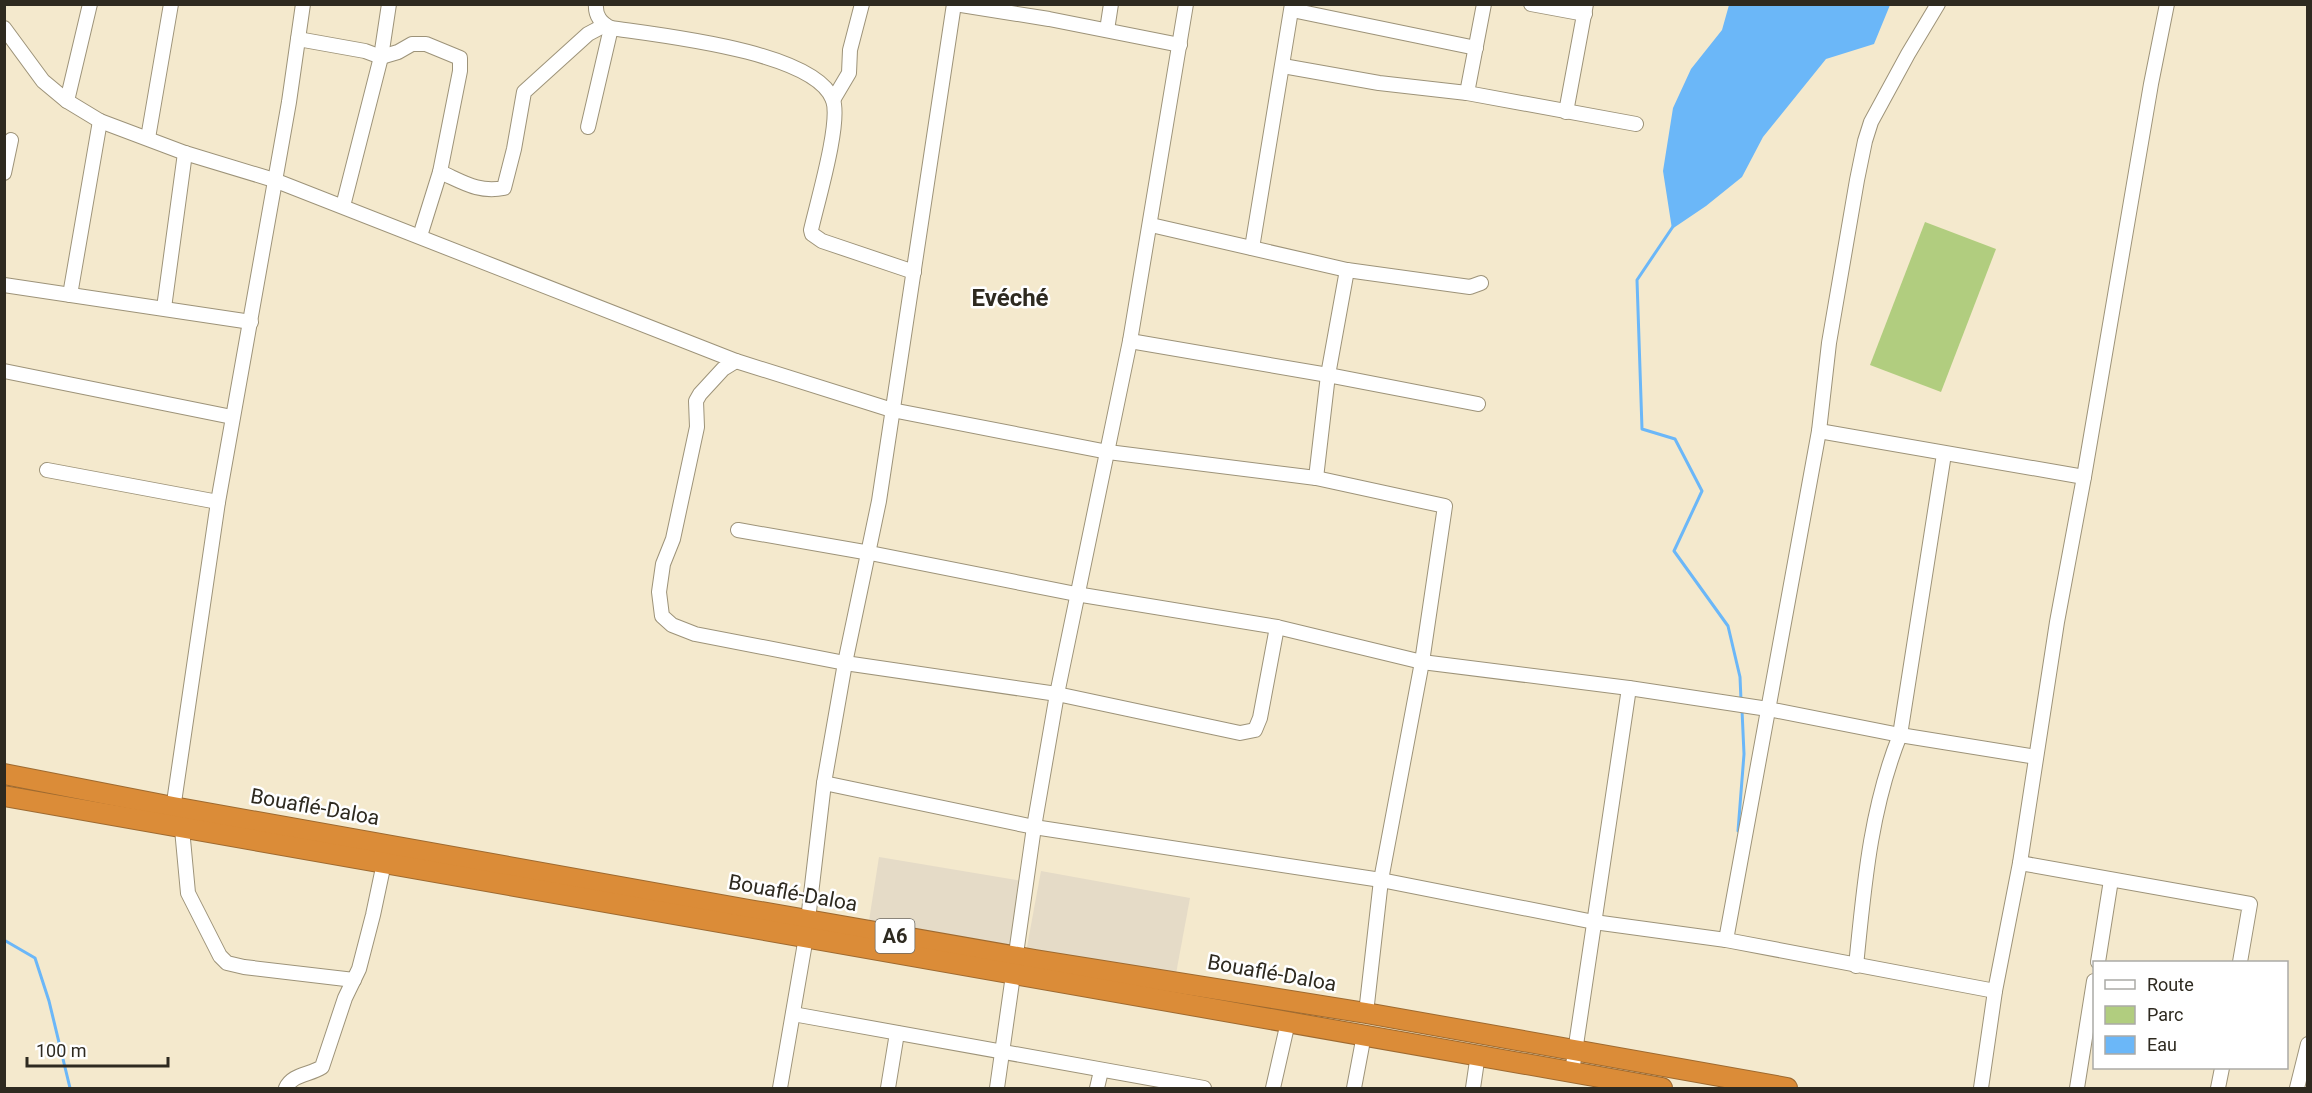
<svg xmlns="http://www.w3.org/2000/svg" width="2312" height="1093" font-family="Roboto,sans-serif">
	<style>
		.commercial { fill: #e5dbc7 }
		.green { fill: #b1cd7f }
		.water { fill: #6bb7f8 }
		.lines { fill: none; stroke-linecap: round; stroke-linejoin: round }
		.stream { stroke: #6bb7f8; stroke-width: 3 }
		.minor-casing { stroke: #9d9379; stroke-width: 16 }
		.highway-casing { stroke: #9e6a30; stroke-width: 22 }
		.minor { stroke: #fff; stroke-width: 14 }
		.highway { stroke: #db8c38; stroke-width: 20 }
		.labels { text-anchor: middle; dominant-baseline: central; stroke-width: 5; stroke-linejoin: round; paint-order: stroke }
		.shield { fill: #fff; stroke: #6d6a63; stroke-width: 1.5 }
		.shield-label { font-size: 20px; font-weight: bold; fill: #2e2a20 }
		.street-label { font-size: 21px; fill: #2e2a20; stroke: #fff }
		.quarter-label { font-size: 24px; font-weight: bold; fill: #2e2a20; stroke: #fff }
	</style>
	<rect width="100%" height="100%" fill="#f4e9cd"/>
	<!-- commercial -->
	<g class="commercial">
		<path d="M879,857L1022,881L1011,951L868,927Z"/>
		<path d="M1041,871L1190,898L1175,979L1026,952Z"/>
	</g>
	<!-- green -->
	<path class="green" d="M1925,222L1996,249L1941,392L1870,365Z"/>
	<!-- water -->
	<path class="water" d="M1729,5H1890L1874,44L1826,59L1763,137L1742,177L1706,206L1672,229L1663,171L1673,108L1691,69L1722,30Z"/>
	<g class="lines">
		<!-- stream -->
		<g class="stream">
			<path d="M1674,225L1637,280L1642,429L1675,439L1702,491L1674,551L1728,626L1740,677L1741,700"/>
			<path d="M1738,831L1744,754L1742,710"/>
			<path d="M4,940L35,958L49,1001L70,1088"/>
		</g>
		<!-- minor casing -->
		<g class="minor-casing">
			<g id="minor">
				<path d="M596,4C595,16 601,23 611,28C658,35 815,51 833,100C841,123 817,203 811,230L812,234L822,241L914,272"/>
				<path d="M955,4L1049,19L1180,45"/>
				<path d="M1531,4L1585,14"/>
				<path d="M1292,10L1476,48"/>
				<path d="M4,28L43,81L67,101L100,121L185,153L274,180L736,361L892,410L1108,452L1316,478L1445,506L1422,662L1381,880L1366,1013"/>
				<path d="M1107,30L1111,4"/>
				<path d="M298,39L365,51L381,57L398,52L412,44H426L460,58V71L440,172C463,182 478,193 504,188L514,149L524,92L588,34L605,25"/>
				<path d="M1283,66L1379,83L1467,93L1636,124"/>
				<path d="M1467,93L1484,4"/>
				<path d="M833,100L849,73L850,50L862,4"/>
				<path d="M67,101L90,4"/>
				<path d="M1566,112L1586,4"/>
				<path d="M588,127L611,28"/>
				<path d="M148,138L171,4"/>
				<path d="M4,173L11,140"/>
				<path d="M343,206L381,57L389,4"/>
				<path d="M1151,225L1347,270L1470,287L1481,283"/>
				<path d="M420,236L440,172"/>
				<path d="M1252,248L1292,4"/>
				<path d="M4,285L251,322"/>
				<path d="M70,295L100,121"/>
				<path d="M164,308L185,153"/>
				<path d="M1130,341L1328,375L1478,404"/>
				<path d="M736,361L723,369L700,394L696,401L697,427L673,539L663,564L659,592L662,616L672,625L695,634L845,663L1057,694L1240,733L1255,730L1260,718L1277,627"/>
				<path d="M4,371L232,417"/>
				<path d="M1819,431L2084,477"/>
				<path d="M47,470L218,502"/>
				<path d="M1316,478L1328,375L1347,270"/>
				<path d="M738,530L870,553L1076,594L1277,627L1422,662L1629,688L1768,709L1900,735L2036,757"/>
				<path d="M824,783L1034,827L1381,880L1594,922L1726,940L1995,991"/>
				<path d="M172,816L218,502L289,102L303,4"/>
				<path d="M182,829L188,893L220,956L227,963L244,967L354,980"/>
				<path d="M2020,863L2250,904L2240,962"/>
				<path d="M1726,940L1819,431L1829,343L1857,180L1865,141L1871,122L1908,54L1938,4"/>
				<path d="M2098,962L2111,880"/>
				<path d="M1856,966C1864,887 1870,810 1900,735L1944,454"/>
				<path d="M793,1014L1204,1088"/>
				<path d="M1572,1072L1629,688"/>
				<path d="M286,1088C292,1074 310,1075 322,1067L345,998L359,969L373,915L384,863"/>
				<path d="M780,1088L806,937L824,783L845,663L879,501L954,4"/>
				<path d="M888,1088L897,1033"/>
				<path d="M997,1088L1034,827L1057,694L1130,341L1186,4"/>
				<path d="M1097,1088L1101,1071"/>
				<path d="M1273,1088L1288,1022"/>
				<path d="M1354,1088L1364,1035"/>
				<path d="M1473,1088L1478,1054"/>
				<path d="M1981,1088L1995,991L2020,863L2057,622L2084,477L2151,84L2167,4"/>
				<path d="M2077,1088L2094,981"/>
				<path d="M2218,1088L2222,1068"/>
				<path d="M2297,1088L2308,1044"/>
			</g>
		</g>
		<!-- highway casing -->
		<g class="highway-casing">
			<g id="highway">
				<path d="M4,774L173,807L749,910L1035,960L1366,1013L1787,1088"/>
				<path d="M4,796L1662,1088"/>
			</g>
		</g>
		<!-- minor -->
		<use href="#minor" class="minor"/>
		<!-- highway -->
		<use href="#highway" class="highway"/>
	</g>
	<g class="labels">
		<!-- shield labels -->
		<rect class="shield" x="875.5" y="919" width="39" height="34" rx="4.5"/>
		<g class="shield-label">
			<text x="895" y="936">A6</text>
		</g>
		<!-- street labels -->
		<g class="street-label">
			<text transform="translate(315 807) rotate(10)">Bouaflé-Daloa</text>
			<text transform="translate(793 893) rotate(10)">Bouaflé-Daloa</text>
			<text transform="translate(1272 973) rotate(10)">Bouaflé-Daloa</text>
		</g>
		<!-- quarter labels -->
		<g class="quarter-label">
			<text x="1010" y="298">Evéché</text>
		</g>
	</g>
	<!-- border -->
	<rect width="2312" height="1093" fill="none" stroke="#2e2a20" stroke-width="12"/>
	<!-- legend -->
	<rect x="2093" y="961" width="195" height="108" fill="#ffffff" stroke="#abaaa6" stroke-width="1.5"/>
	<rect x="2105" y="980" width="30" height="9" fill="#ffffff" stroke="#abaaa6" stroke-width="1.5"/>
	<text x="2147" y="991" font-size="18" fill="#2e2a20">Route</text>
	<rect x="2105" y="1006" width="30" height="18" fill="#b1cd7f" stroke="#abaaa6" stroke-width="1.5"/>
	<text x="2147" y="1021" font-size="18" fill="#2e2a20">Parc</text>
	<rect x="2105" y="1036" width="30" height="18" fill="#6bb7f8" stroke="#abaaa6" stroke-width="1.5"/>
	<text x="2147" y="1051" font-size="18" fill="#2e2a20">Eau</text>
	<!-- scale -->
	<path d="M27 1057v9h141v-9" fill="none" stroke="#2e2a20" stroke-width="3"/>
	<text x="36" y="1057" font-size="18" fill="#2e2a20" stroke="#ffffff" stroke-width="4.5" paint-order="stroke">100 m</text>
</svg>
